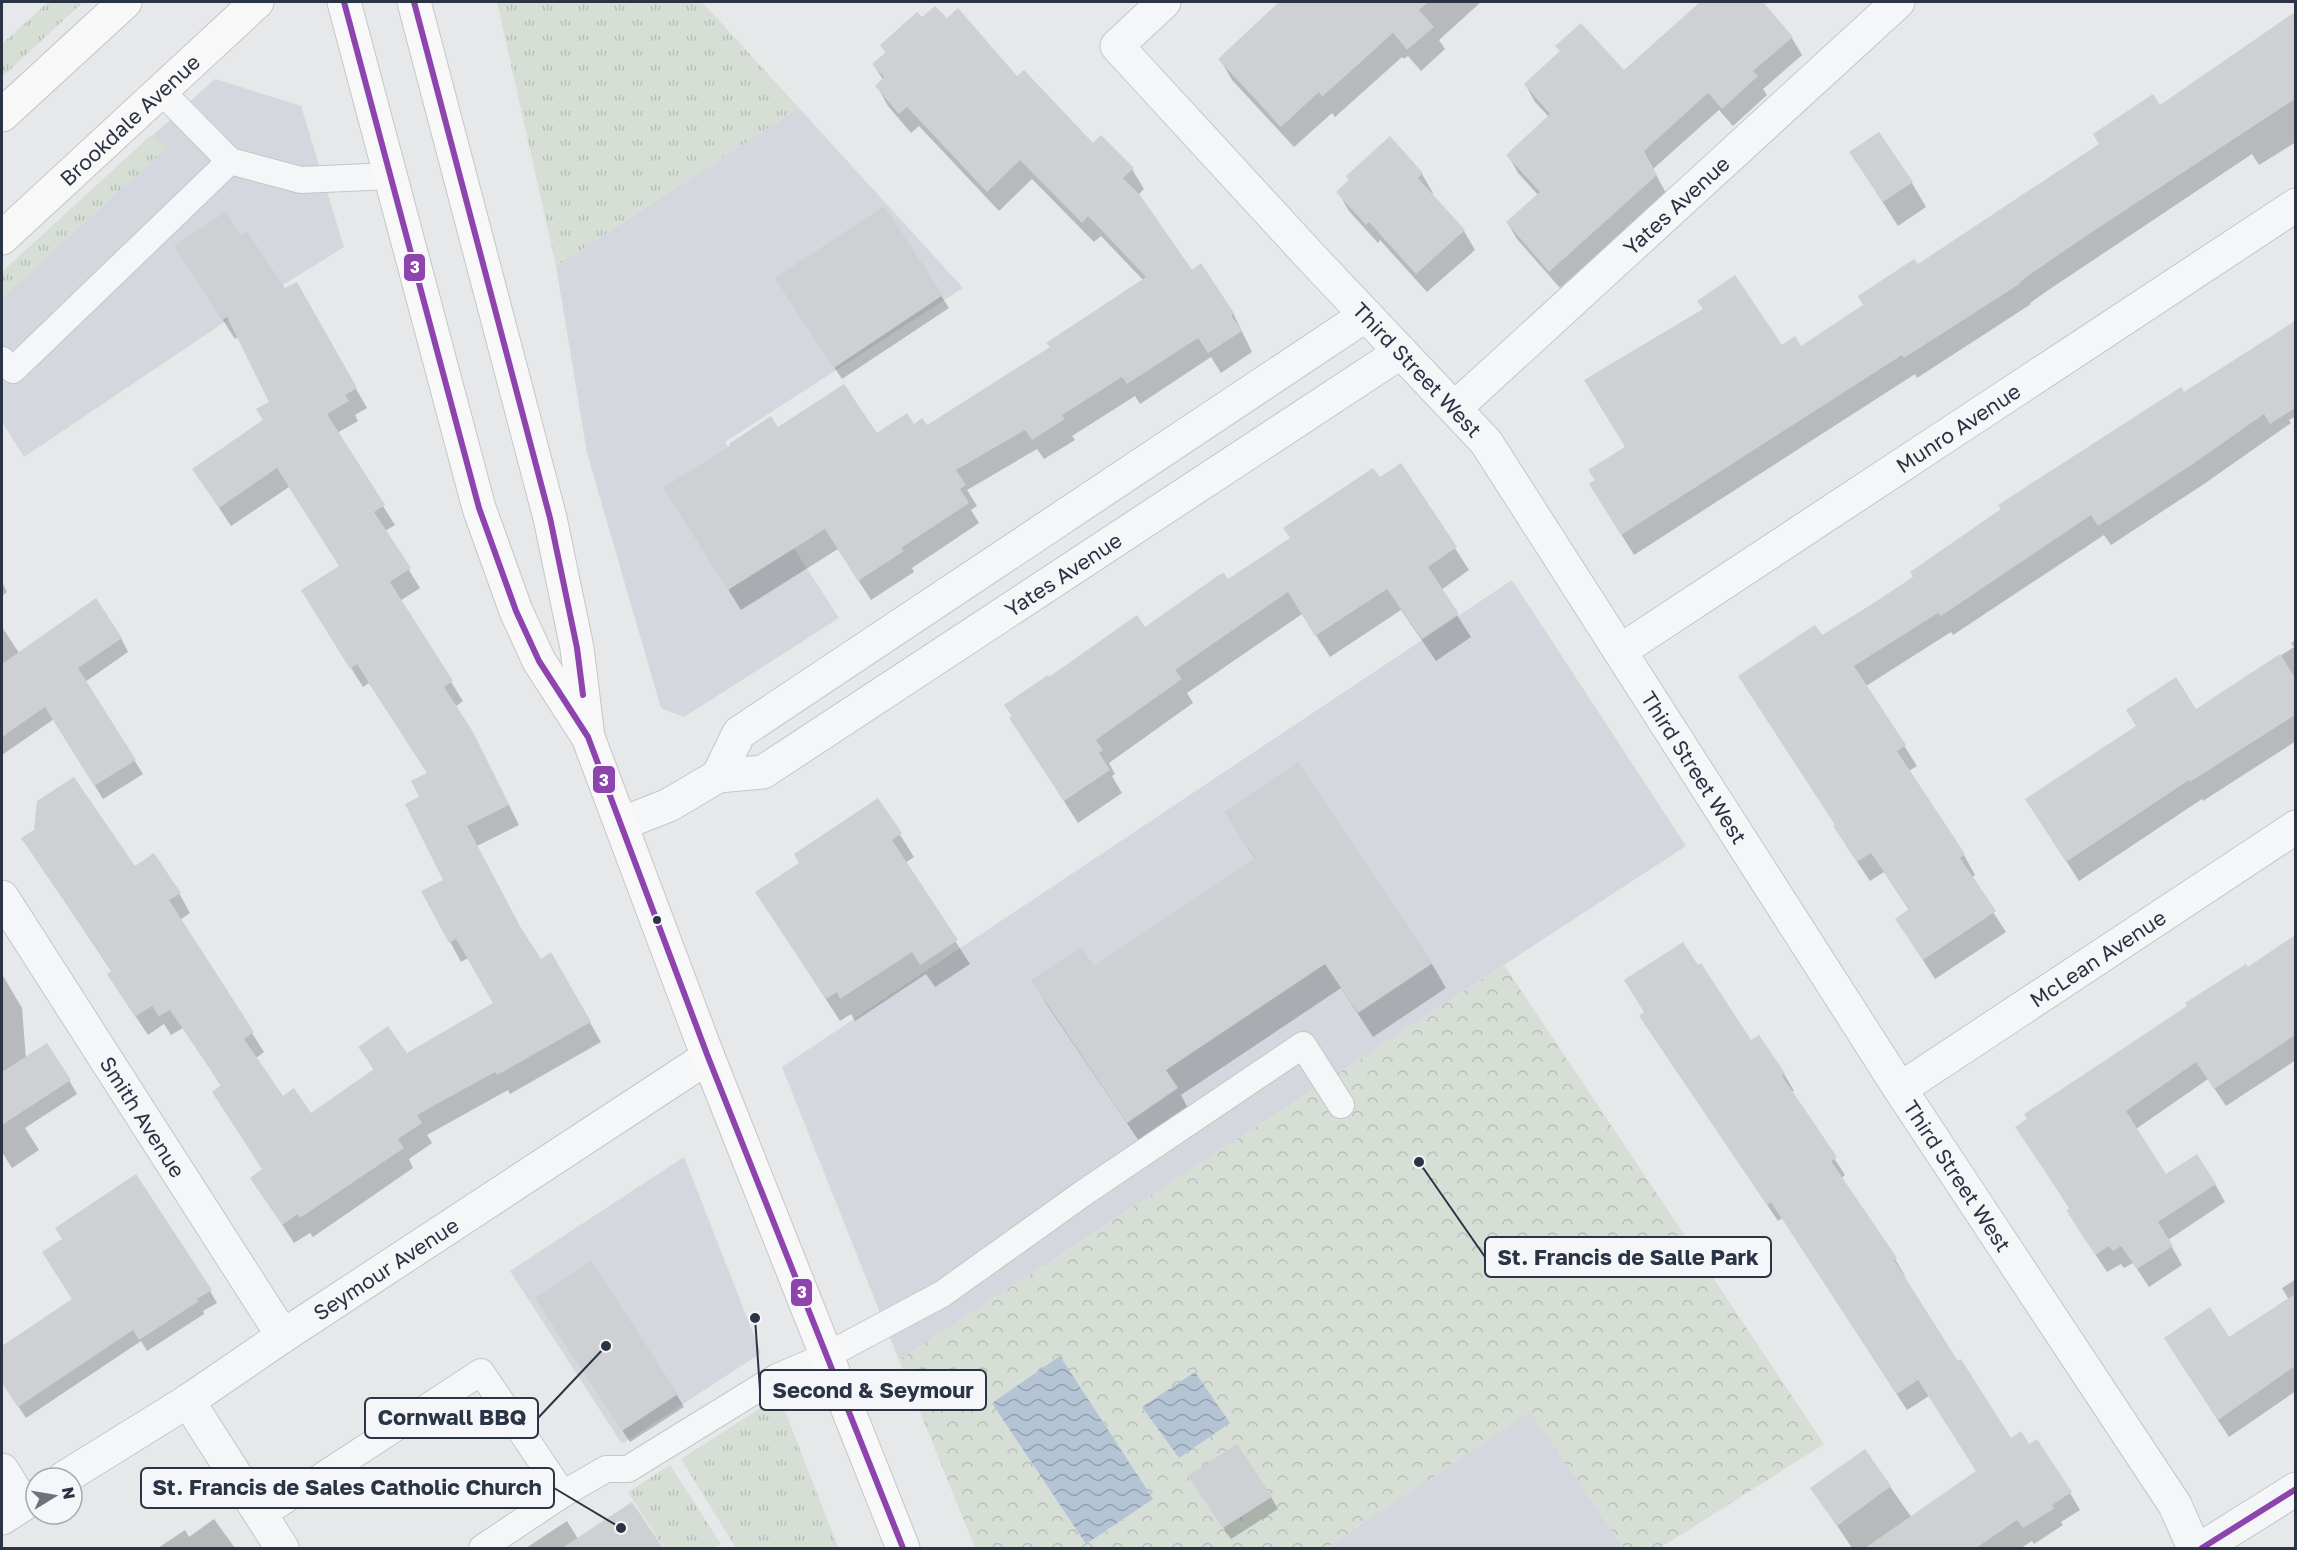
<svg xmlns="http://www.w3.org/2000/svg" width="2297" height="1550" font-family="'Golos Text',sans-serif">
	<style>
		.built { fill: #d4d7dd }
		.grass { fill: url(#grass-tufts) }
		.forest { fill: url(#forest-crowns) }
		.water { fill: url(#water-waves) }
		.shadow { fill: #0003 }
		.building { fill: #ced0d3 }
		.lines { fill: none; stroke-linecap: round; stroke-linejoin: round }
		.service-casing { stroke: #c4c6c8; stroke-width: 28 }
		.minor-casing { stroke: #c4c6c8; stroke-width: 35 }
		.tertiary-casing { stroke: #c4c6c8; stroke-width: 35 }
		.secondary-casing { stroke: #c4c6c8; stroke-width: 35 }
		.primary-casing { stroke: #c2c5c8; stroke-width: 35 }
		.service { stroke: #f5f6f7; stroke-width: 26 }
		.minor { stroke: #f5f6f7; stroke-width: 33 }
		.tertiary { stroke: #f5f6f7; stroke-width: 33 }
		.secondary { stroke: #f8f8f8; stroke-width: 33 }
		.primary { stroke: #f8f8f8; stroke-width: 33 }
		.bus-1-casing { stroke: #f4f6f9; stroke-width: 10 }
		.bus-1 { stroke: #8e44ad; stroke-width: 6 }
		.bus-dot { fill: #2b3445; stroke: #f4f6f9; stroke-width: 2 }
		.labels { text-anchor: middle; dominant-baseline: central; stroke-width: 6; stroke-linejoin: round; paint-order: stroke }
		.street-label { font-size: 21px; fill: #2b3445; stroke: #f4f6f9 }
		.leader { fill: none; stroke: #2b3445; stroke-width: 2 }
		.callout-dot { fill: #2b3445; stroke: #f4f6f9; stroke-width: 2 }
		.callout { fill: #f4f6f9; stroke: #2b3445; stroke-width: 2 }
		.callout-label { font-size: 22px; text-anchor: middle; font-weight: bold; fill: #2b3445 }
		.line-badge { stroke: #f4f6f9; stroke-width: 2 }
		.badge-label { font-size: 16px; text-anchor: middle; font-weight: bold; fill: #fff }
	</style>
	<defs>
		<pattern id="grass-tufts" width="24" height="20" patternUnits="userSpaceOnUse" patternTransform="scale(1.5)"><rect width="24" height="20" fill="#d6ded6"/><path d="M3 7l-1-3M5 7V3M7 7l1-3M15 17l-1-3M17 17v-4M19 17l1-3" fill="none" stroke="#b8bfb9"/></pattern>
		<pattern id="forest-crowns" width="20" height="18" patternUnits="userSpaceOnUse" patternTransform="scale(1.5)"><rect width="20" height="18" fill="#d6ded6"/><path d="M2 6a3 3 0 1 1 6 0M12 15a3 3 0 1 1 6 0" fill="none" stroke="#b8bfb9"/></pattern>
		<pattern id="water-waves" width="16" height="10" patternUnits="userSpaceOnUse" patternTransform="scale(1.5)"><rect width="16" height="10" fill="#b4c4d5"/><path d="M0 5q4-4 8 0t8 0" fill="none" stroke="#93a0af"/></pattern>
	</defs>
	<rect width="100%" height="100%" fill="#e6e8ea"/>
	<!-- built -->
	<g class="built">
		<path d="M215,79L301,106L344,247L238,313L24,457L2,422V272Z"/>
		<path d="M799,108L963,288L725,442L839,618L684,717L661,708L587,453L556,266Z"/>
		<path d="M1512,580L1686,846L899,1360L782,1067Z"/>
		<path d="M684,1157L761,1353L622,1444L510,1271Z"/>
		<path d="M1530,1411L1624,1548H1326Z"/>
	</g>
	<!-- grass -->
	<g class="grass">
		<path d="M48,2H83L2,77V44Z"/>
		<path d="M497,2H702L799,108L556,266Z"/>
		<path d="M150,136L157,139L167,147L2,299V272Z"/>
		<path d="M779,1396L838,1547L836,1548H736L681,1459Z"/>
		<path d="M670,1465L721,1544L713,1548H664L628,1492Z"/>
	</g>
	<!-- forest -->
	<path class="forest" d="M1504,965L1824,1444L1660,1548H1624L1530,1412L1326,1548H975L899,1360Z"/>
	<!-- water -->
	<g class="water">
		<path d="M1060,1356L1153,1499L1086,1544L992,1403Z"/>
		<path d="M1195,1372L1230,1423L1179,1458L1142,1407Z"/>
	</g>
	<!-- shadow -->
	<g class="shadow">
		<path d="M1283,2H1481L1439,40L1445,49L1421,71L1408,56L1404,59L1402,57L1335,117L1332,113L1294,147L1232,80L1220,59Z"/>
		<path d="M1702,2H1761L1792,38L1802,55L1763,89L1767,95L1733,126L1719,110L1653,169L1666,193L1560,288L1517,239L1507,222L1538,195L1518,173L1508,155L1549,117L1535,102L1525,84L1624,72Z"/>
		<path d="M921,20H947L1093,145L1132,169L1144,189L1138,195L1192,272L1233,313L1252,352L1221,373L1211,357L1140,404L1135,396L1072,436L1075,440L1044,459L1037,449L967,490L977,506L971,510L979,523L912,568L914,572L871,600L838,549L741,610L677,508L778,429L876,435L914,426L927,428L1051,348L1144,281L1101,236L1094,242L1032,179L999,211L919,126L911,133L888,106L877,86L883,80L874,65L886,53L882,46Z"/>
		<path d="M2295,27L2296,142L2259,165L2252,154L2047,291L2030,303L2031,304L1917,378L1915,374L1634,555L1603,505L1781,347L1800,348L1865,306L1917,266L2160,107Z"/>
		<path d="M1851,153L1912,183L1926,207L1898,226Z"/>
		<path d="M1422,174L1433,193L1431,195L1464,231L1475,250L1427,292L1380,240L1378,243L1349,211L1338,192Z"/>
		<path d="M884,208L949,308L842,379L784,291Z"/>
		<path d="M240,237L284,290L296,284L367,408L355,415L358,421L337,433L395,525L385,531L420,588L400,601L463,701L455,707L483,753L519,825L477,846L525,937L541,961L551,954L601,1042L510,1094L508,1090L427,1135L432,1143L409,1159L413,1168L313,1237L310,1233L294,1243L252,1178L263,1170L222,1087L183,1028L171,1035L164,1024L148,1035L120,993L112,972L23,839L134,869L179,893L190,913L180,920L264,1052L256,1058L282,1098L311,1115L374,1070L360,1047L407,1055L495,1004L468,958L461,962L423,892L445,880L421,798L428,774L369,683L363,687L314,609L340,567L289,487L231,526L194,470L265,421L271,402L238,336L235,339L188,266Z"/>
		<path d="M2296,323V416L2289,420L2291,423L2204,484L2111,545L2104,535L1953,635L1951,632L1866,686L1917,766L1909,771L1964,855L1975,875L1971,878L2006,932L1935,979L1897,919L1909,910L1884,872L1870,881L1847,847L1821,637L1915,578L2183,394Z"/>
		<path d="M1401,465L1469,570L1441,590L1471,637L1436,661L1401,610L1330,657L1302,614L1187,693L1193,703L1109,763L1115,774L1112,776L1122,793L1078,823L1011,719L1049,679L1145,629L1227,581Z"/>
		<path d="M2,582L7,592L2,596Z"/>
		<path d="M2,627L19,653L121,638L128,652L85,682L143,774L103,799L54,719L2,755Z"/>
		<path d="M2296,640V741L2203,801L2202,799L2079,881L2027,800L2195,711L2294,647L2291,643Z"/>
		<path d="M878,800L914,857L905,863L970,964L935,987L926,974L855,1021L851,1014L840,1021L757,893L801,864Z"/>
		<path d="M1226,813L1432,964L1446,988L1373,1037L1341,988L1181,1095L1191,1114L1143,1147L1047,1005L1033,980L1093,968L1255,859Z"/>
		<path d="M2296,937V1060L2226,1106L2208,1079L2136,1129L2166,1176L2215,1184L2225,1202L2168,1240L2182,1265L2149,1287L2133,1263L2124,1268L2121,1264L2107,1272L2079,1229L2070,1209L2017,1128Z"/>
		<path d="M2,974L22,1008L26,1059L69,1080L77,1094L25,1128L39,1150L12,1168L2,1152Z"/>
		<path d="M1651,1033L1750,1042L1784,1074L1794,1091L1791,1092L1845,1175L1841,1178L1895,1259L1905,1276L1903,1277L1958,1363L2011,1440L2029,1446L2070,1493L2080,1510L2061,1522L2063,1525L2034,1544L2032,1541L2021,1548H1852L1812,1488L1865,1451L1912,1518L1977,1472L1929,1396L1907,1410L1782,1218L1778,1221Z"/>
		<path d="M64,1240L210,1291L217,1303L203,1311L204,1314L147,1351L141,1341L26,1418L2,1382V1348L73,1299Z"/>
		<path d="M2296,1279V1391L2229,1437L2176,1356L2229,1339L2289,1300L2282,1288Z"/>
		<path d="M544,1311L677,1395L684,1407L630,1442Z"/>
		<path d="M1197,1489L1271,1497L1278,1509L1231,1539Z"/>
		<path d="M632,1504L661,1548H526L567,1521L578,1539Z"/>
		<path d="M214,1519L235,1548H158L185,1530L189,1537Z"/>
	</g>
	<!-- building -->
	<g class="building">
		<path d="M1279,2H1428L1419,10L1434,27L1407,50L1393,33L1322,97L1319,92L1281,127L1218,59Z"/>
		<path d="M1700,2H1763L1793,37L1753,71L1758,76L1722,109L1708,93L1644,151L1657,175L1549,272L1506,222L1540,192L1506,155L1550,114L1524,84L1560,51L1555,46L1581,23L1624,70Z"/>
		<path d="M935,6L947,18L958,8L1017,76L1024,70L1093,143L1101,135L1134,168L1123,178L1140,195L1192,270L1201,263L1234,313L1231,315L1242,331L1208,353L1198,338L1127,384L1122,377L1062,415L1065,419L1032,440L1025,430L956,470L966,485L960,489L969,503L901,548L904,551L858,581L825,529L728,590L663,488L730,446L729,444L771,416L778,427L844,384L877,433L907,413L914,424L922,418L927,425L1050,347L1046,343L1146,277L1088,216L1082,223L1020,160L987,192L907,107L899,114L875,86L884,77L872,64L886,52L880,45L917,12L922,17Z"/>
		<path d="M2295,12V99L2089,234L2035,271L2020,282L2021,283L1904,358L1902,355L1621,535L1589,484L1595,480L1588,470L1625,447L1584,380L1703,309L1697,301L1735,275L1782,345L1795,336L1801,346L1863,305L1858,296L1914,259L1918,264L2099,144L2093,134L2153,94L2160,105Z"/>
		<path d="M1879,132L1913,182L1883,202L1849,152Z"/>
		<path d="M1390,136L1423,173L1418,178L1465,230L1416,274L1369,222L1366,225L1336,192L1349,180L1346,176Z"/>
		<path d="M884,206L943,295L834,368L775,278Z"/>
		<path d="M226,212L241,235L247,231L285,288L297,282L357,388L345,395L349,401L327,414L385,505L374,512L411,568L390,582L453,681L444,687L473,732L509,805L467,826L521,928L541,959L551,952L591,1022L497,1075L495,1072L417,1115L422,1123L398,1139L404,1148L300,1218L298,1214L282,1225L250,1178L262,1169L212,1092L221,1085L170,1010L159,1016L152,1006L135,1017L107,974L112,971L21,838L34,830L37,801L74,777L135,866L154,853L181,893L169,900L254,1032L244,1039L283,1096L294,1088L311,1113L374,1069L358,1047L388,1026L407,1053L493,1003L456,939L449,943L421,891L443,880L405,804L419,797L411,781L427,773L357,664L350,669L301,590L339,566L277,468L219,508L192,469L263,420L256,409L269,402L227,317L223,320L174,246Z"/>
		<path d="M2295,321V408L2270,424L2264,414L2193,464L2098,526L2091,515L1941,616L1938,613L1854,666L1906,745L1897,751L1965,854L1960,858L1996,911L1923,960L1895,919L1909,909L1871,853L1857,862L1833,826L1835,825L1738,676L1815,625L1822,635L1869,606L1913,577L1910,572L2001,509L1998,505L2181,387L2184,392Z"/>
		<path d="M1401,463L1457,547L1428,567L1459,614L1422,639L1387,589L1315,636L1288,592L1175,670L1182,679L1096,740L1103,750L1099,753L1110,770L1064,801L1009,718L1012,716L1004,705L1048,675L1049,677L1137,615L1145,627L1219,575L1224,573L1228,579L1290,538L1283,528L1373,468L1380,477Z"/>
		<path d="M96,598L122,638L78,668L136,760L94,786L45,707L2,737V664Z"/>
		<path d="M2280,654L2295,678V715L2190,782L2189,780L2066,862L2025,799L2136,726L2126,710L2176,677L2196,709Z"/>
		<path d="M1298,762L1433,963L1358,1013L1325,964L1166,1070L1178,1088L1127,1123L1031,980L1081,947L1094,966L1255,858L1224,812Z"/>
		<path d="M878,798L902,833L892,840L958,940L920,965L912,952L840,999L837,992L826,999L755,892L799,863L794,854Z"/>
		<path d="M2295,935V1035L2214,1089L2196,1062L2126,1111L2166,1174L2197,1154L2216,1184L2158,1222L2173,1246L2137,1269L2121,1246L2113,1251L2109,1246L2095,1255L2066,1210L2070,1208L2015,1127L2027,1119L2024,1114L2187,1006L2185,1003L2246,964L2248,967Z"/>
		<path d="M1683,942L1698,965L1701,963L1751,1040L1759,1035L1785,1073L1782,1076L1837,1157L1831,1161L1897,1258L1894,1260L1958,1361L1961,1359L2011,1438L2021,1431L2029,1444L2037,1439L2072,1492L2052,1505L2055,1508L2023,1528L2017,1520L1976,1548H1865L1976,1471L1918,1380L1897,1394L1771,1202L1767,1205L1639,1016L1644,1012L1624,980Z"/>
		<path d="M47,1043L71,1080L2,1125V1072Z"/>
		<path d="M136,1174L212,1290L197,1299L199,1301L139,1340L133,1330L18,1407L2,1383V1346L72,1299L42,1252L62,1239L55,1228Z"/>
		<path d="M591,1261L678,1394L622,1431L535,1298Z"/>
		<path d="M2295,1294V1366L2218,1420L2164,1338L2210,1307L2229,1337Z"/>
		<path d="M1237,1444L1272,1497L1223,1528L1188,1476Z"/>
		<path d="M1865,1449L1891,1486L1837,1526L1810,1488Z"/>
		<path d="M632,1502L663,1548H562Z"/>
	</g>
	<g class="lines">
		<!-- service casing -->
		<g class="service-casing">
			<g id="service">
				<path d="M161,91L230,161"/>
				<path d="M2,360L13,370L230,161L301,180L391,176"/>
				<path d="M563,1494L606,1469H628L777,1377L826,1356L942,1294L1085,1192L1303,1045L1341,1105"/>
				<path d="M261,1516L481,1372L563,1494L482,1548"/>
			</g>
		</g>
		<!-- minor casing -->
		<g class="minor-casing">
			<g id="minor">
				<path id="s1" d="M1164,2L1117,46L1311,257L1486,442L1900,1089L2175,1505L2194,1548"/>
				<path id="s2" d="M1455,408L1898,2"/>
				<path id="s3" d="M1620,651L2296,205"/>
				<path d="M718,776L739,733L1366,315"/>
				<path id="s4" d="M621,824L669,805L718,776L763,772L1401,352"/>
				<path id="s5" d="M2,897L283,1336"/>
				<path id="s6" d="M1900,1089L2296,827"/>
				<path d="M188,1401L282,1548"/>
				<path d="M2,1470L23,1504"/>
				<path id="s7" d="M64,1478L188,1401L283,1336L708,1057"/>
				<path d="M2,1518L36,1496"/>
			</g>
		</g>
		<!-- tertiary casing -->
		<g class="tertiary-casing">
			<path id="tertiary" d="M2202,1548L2296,1489"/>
		</g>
		<!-- secondary casing -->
		<g class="secondary-casing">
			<g id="secondary">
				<path d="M344,2L479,508L516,611L539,661L588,737L708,1057L903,1548"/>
				<path d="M414,2L550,518L577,648L587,729"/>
			</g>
		</g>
		<!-- primary casing -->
		<g class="primary-casing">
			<g id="primary">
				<path d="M2,115L125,2"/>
				<path id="s8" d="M2,238L257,2"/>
			</g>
		</g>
		<!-- service -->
		<use href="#service" class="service"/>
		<!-- minor -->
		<use href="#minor" class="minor"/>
		<!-- tertiary -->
		<use href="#tertiary" class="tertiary"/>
		<!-- secondary -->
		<use href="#secondary" class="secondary"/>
		<!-- primary -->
		<use href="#primary" class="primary"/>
		<!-- bus-1 casing -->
		<g class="bus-1-casing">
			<g id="bus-1">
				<path d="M344,2L479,508L516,611L539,661L588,737L708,1057L903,1548"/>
				<path d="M414,2L550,518L577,648L583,695"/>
				<path d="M2202,1548L2296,1489"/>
			</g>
		</g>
		<!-- bus-1 -->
		<use href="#bus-1" class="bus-1"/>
	</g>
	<!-- markers -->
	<circle class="bus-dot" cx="657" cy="920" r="5"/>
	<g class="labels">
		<!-- street labels -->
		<g class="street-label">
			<text stroke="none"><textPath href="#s8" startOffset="174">Brookdale Avenue</textPath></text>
			<text stroke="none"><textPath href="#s2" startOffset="300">Yates Avenue</textPath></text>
			<text stroke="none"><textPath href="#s1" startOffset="506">Third Street West</textPath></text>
			<text stroke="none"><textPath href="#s3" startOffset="405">Munro Avenue</textPath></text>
			<text stroke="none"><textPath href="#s4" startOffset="513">Yates Avenue</textPath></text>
			<text stroke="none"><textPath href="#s1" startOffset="992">Third Street West</textPath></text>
			<text stroke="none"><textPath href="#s6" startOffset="237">McLean Avenue</textPath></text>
			<text stroke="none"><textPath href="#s5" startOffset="261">Smith Avenue</textPath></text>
			<text stroke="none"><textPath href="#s1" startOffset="1478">Third Street West</textPath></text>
			<text stroke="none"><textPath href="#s7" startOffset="384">Seymour Avenue</textPath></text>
		</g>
	</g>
	<!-- callouts -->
	<path class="leader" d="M1419 1162L1485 1257M755 1318L760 1390M606 1346L538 1418M621 1528L554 1488"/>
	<g class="callout-dot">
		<circle cx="1419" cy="1162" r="6"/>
		<circle cx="755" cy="1318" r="6"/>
		<circle cx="606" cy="1346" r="6"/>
		<circle cx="621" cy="1528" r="6"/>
	</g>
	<g class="callout">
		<rect x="1485" y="1237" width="286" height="40" rx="6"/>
		<rect x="760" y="1370" width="226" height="40" rx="6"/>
		<rect x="365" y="1398" width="173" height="40" rx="6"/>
		<rect x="141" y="1468" width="413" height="40" rx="6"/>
	</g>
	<g class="callout-label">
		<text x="1628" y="1265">St. Francis de Salle Park</text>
		<text x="873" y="1398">Second &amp; Seymour</text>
		<text x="452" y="1425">Cornwall BBQ</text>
		<text x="347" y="1495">St. Francis de Sales Catholic Church</text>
	</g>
	<g class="line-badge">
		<rect x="403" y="253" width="23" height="29" rx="6" fill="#8e44ad"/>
		<rect x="592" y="765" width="24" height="29" rx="6" fill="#8e44ad"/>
		<rect x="790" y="1278" width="23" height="29" rx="6" fill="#8e44ad"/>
	</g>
	<g class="badge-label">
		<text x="415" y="273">3</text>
		<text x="604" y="786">3</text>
		<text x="802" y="1298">3</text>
	</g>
	<!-- border -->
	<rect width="2297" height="1550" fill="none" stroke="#2b3445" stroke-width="6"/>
	<!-- north arrow -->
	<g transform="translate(54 1496) rotate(79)"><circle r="28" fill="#f4f6f9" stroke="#a4a8b1" stroke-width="1.5"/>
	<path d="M0-4.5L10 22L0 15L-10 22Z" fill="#6c737f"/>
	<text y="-9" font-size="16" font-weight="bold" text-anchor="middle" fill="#2b3445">N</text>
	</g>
</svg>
